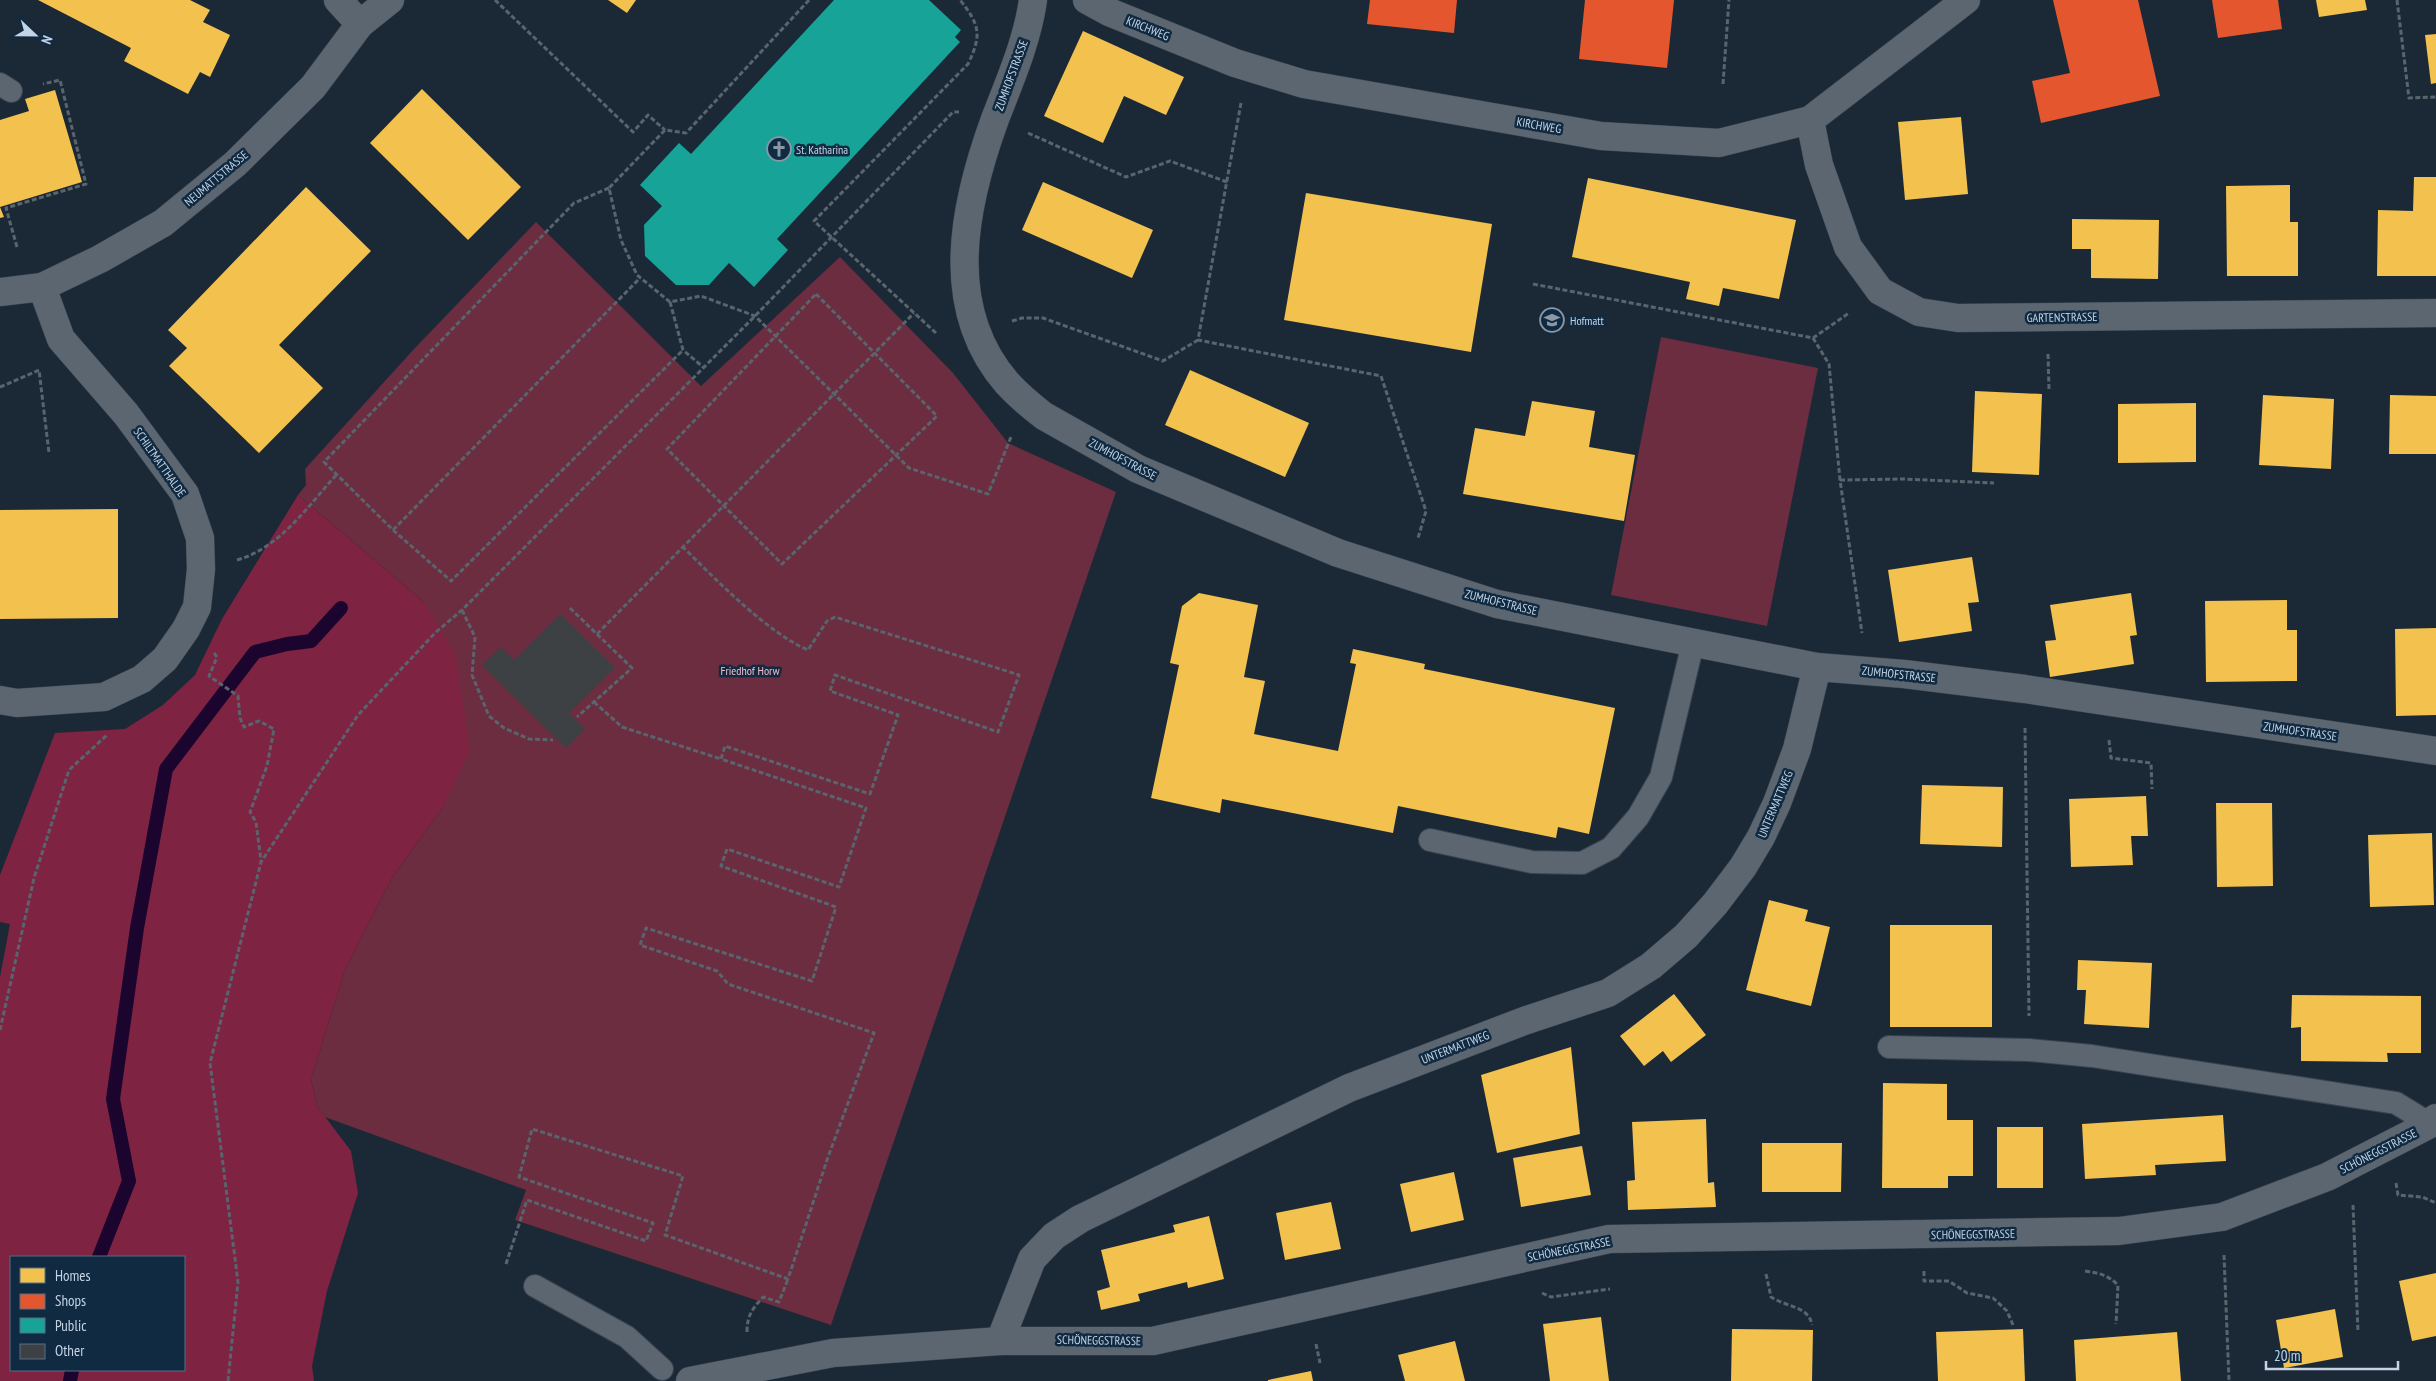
<svg xmlns="http://www.w3.org/2000/svg" width="2436" height="1381" font-family="'PT Sans Narrow',sans-serif">
	<style>
		.green { fill: #6b2d3f }
		.forest { fill: #7e2341; fill-rule: evenodd }
		.homes { fill: #f2c14e }
		.shops { fill: #e4572e }
		.public { fill: #17a398 }
		.lines { fill: none; stroke-linecap: round; stroke-linejoin: round }
		.stream { stroke: #1b052e; stroke-width: 14 }
		.building { fill: #3e4144 }
		.service-casing { stroke: #3a4551; stroke-width: 24 }
		.minor-casing { stroke: #3a4551; stroke-width: 29 }
		.path { stroke: #5a646d; stroke-width: 3; stroke-dasharray: 5 2.5; stroke-linecap: butt }
		.service { stroke: #5c6671; stroke-width: 22 }
		.minor { stroke: #5c6671; stroke-width: 28 }
		.labels { text-anchor: middle; dominant-baseline: central; stroke-width: 5; stroke-linejoin: round; paint-order: stroke }
		.street-label { font-size: 12px; fill: #c4d4e4; stroke: #102a42 }
		.poi-label { font-size: 12px; fill: #c4d4e4; stroke: #102a42; text-anchor: start }
		.park-label { font-size: 12px; fill: #f9bec7; stroke: #102a42 }
	</style>
	<rect width="100%" height="100%" fill="#1b2937"/>
	<!-- green -->
	<g class="green">
		<path d="M536,222L701,386L840,257L953,373L1008,443L1116,492L831,1325L515,1220L526,1190L325,1117L317,1106L311,1079L345,970L392,878L444,806L424,602L298,495L306,485L305,469L415,348Z"/>
		<path d="M1661,337L1818,368L1767,626L1611,595Z"/>
	</g>
	<!-- forest -->
	<path class="forest" d="M298,495L424,602L456,656L470,750L444,806L392,878L345,970L311,1079L317,1106L351,1151L358,1193L327,1291L312,1366L314,1381H0V977L10,924L0,922V875L55,733L125,729L163,705L195,675L222,619ZM11,1257H184V1370H11Z"/>
	<!-- homes -->
	<g class="homes">
		<path d="M38,0H190L210,10L203,22L230,35L210,77L200,72L188,94L124,61L131,48Z"/>
		<path d="M608,0H636L627,13Z"/>
		<path d="M2316,0H2365L2367,10L2319,17Z"/>
		<path d="M1083,31L1184,77L1166,115L1124,96L1103,143L1044,116Z"/>
		<path d="M2436,34V83L2431,84L2425,35Z"/>
		<path d="M422,89L521,187L468,240L370,143Z"/>
		<path d="M55,90L82,182L0,207L4,217L0,218V120L29,111L25,99Z"/>
		<path d="M1961,117L1968,194L1905,200L1898,122Z"/>
		<path d="M2414,177H2436V276H2377L2378,210L2413,211Z"/>
		<path d="M1588,178L1796,220L1779,299L1723,288L1719,306L1686,299L1690,282L1572,257Z"/>
		<path d="M1043,182L1153,230L1132,278L1022,230Z"/>
		<path d="M2290,185V222H2298V276H2227L2226,186Z"/>
		<path d="M306,187L371,251L279,345L323,388L259,453L169,366L187,348L168,330Z"/>
		<path d="M1306,193L1492,224L1471,352L1284,320Z"/>
		<path d="M2072,219L2159,220L2158,279L2091,278V249H2072Z"/>
		<path d="M1190,370L1309,423L1285,477L1165,425Z"/>
		<path d="M1975,391L2042,394L2039,475L1972,472Z"/>
		<path d="M2263,395L2334,399L2331,469L2259,465Z"/>
		<path d="M2390,395L2436,396V454H2389Z"/>
		<path d="M1532,401L1595,411L1589,447L1635,455L1624,521L1463,494L1475,428L1525,436Z"/>
		<path d="M2196,403V462L2118,463V404Z"/>
		<path d="M118,509V618L0,619V510Z"/>
		<path d="M1972,557L1979,602L1968,603L1972,631L1899,642L1888,570Z"/>
		<path d="M1199,593L1258,605L1244,677L1265,681L1254,734L1338,751L1356,664L1350,663L1353,649L1425,664L1424,669L1615,708L1589,834L1558,827L1556,838L1398,806L1393,833L1222,799L1220,813L1151,798L1179,665L1170,663L1182,606Z"/>
		<path d="M2131,593L2137,635L2130,636L2134,664L2050,677L2045,641L2056,640L2050,605Z"/>
		<path d="M2287,600V630H2297V681L2206,682L2205,601Z"/>
		<path d="M2436,628V715L2396,716L2395,629Z"/>
		<path d="M1922,785L2003,787L2002,847L1920,844Z"/>
		<path d="M2146,796L2148,836H2131L2133,865L2071,867L2069,799Z"/>
		<path d="M2216,803H2272L2273,886L2217,887Z"/>
		<path d="M2432,833L2434,905L2370,907L2368,835Z"/>
		<path d="M1769,900L1808,910L1805,921L1830,927L1811,1006L1746,990Z"/>
		<rect x="1890" y="925" width="102" height="102"/>
		<path d="M2078,960L2152,963L2149,1028L2084,1024L2086,990H2077Z"/>
		<path d="M1674,994L1706,1035L1671,1062L1663,1051L1644,1066L1620,1036Z"/>
		<path d="M2292,995L2421,996V1053H2387L2388,1062L2301,1061V1027L2291,1028Z"/>
		<path d="M1571,1047L1580,1134L1497,1153L1481,1075Z"/>
		<path d="M1883,1083L1947,1084V1120H1973V1176H1948V1188H1882Z"/>
		<path d="M2223,1115L2226,1161L2155,1165L2156,1175L2085,1179L2082,1124Z"/>
		<path d="M1706,1119L1708,1183L1714,1182L1716,1207L1628,1210L1627,1181L1635,1180L1632,1122Z"/>
		<rect x="1997" y="1127" width="46" height="61"/>
		<path d="M1762,1143H1842L1841,1192H1762Z"/>
		<path d="M1582,1146L1591,1195L1521,1207L1513,1158Z"/>
		<path d="M1454,1172L1464,1220L1411,1232L1400,1184Z"/>
		<path d="M1331,1202L1341,1249L1285,1260L1276,1213Z"/>
		<path d="M1209,1216L1224,1279L1188,1288L1187,1282L1138,1294L1140,1301L1101,1310L1097,1291L1110,1287L1101,1250L1175,1232L1173,1225Z"/>
		<path d="M2436,1273V1336L2412,1341L2399,1281Z"/>
		<path d="M2335,1309L2343,1357L2284,1368L2276,1320Z"/>
		<path d="M1601,1317L1609,1381H1550L1543,1324Z"/>
		<path d="M1732,1329L1813,1330L1812,1381H1731Z"/>
		<path d="M2023,1329L2025,1381H1938L1936,1332Z"/>
		<path d="M2177,1332L2181,1381H2076L2074,1340Z"/>
		<path d="M1455,1341L1465,1381H1405L1398,1355Z"/>
		<path d="M1311,1371L1313,1381H1268V1380Z"/>
	</g>
	<!-- shops -->
	<g class="shops">
		<path d="M1370,0H1457L1454,33L1367,24Z"/>
		<path d="M1585,0H1674L1667,68L1579,59Z"/>
		<path d="M2053,0H2138L2160,96L2041,123L2032,81L2070,73Z"/>
		<path d="M2212,0H2278L2282,29L2218,38Z"/>
	</g>
	<!-- public -->
	<path class="public" d="M834,0H929L961,30L955,37L960,42L777,239L788,250L754,287L729,263L709,285H676L645,256L644,225L662,206L640,185L679,143L691,154Z"/>
	<g class="lines">
		<!-- stream -->
		<g class="stream">
			<path d="M99,1257L129,1181L113,1099L137,928L166,769L255,652L287,644L311,641L341,608"/>
			<path d="M70,1381L72,1370"/>
		</g>
	</g>
	<!-- building -->
	<path class="building" d="M560,614L615,668L569,713L585,729L566,748L482,665L501,647L514,660Z"/>
	<g class="lines">
		<!-- service casing -->
		<g class="service-casing">
			<g id="service">
				<path d="M0,84L11,91"/>
				<path d="M1430,840L1532,862L1582,863L1611,848L1638,817L1661,777L1693,643"/>
				<path d="M1889,1047L2029,1050L2092,1056L2396,1103L2430,1124"/>
				<path d="M535,1286L627,1337L662,1369"/>
			</g>
		</g>
		<!-- minor casing -->
		<g class="minor-casing">
			<g id="minor">
				<path d="M338,0L360,24"/>
				<path d="M1033,0C1027,42 1010,80 995,119C964,204 941,307 1007,383C1018,395 1031,406 1044,416L1138,469L1338,553L1497,604L1817,667L1904,674L2025,689L2436,751"/>
				<path d="M1087,0L1109,12L1235,63L1304,84L1601,136L1719,143L1810,120L1966,0"/>
				<path d="M1810,120L1819,165L1848,247L1880,291L1919,312L1958,318L2436,313"/>
				<path d="M0,292L42,287L100,259L163,223L235,164L313,87L360,24L390,0"/>
				<path d="M0,700L17,703L104,697L142,679L165,659L186,629L197,607L201,569L200,538L185,494L126,414L61,339L42,287"/>
				<path d="M1000,1341L1032,1259L1054,1236L1080,1219L1349,1088L1524,1021L1608,993L1651,966L1686,936L1715,904L1743,867L1761,837L1777,803L1797,749L1817,667"/>
				<path d="M690,1381L833,1353L1000,1341H1153L1609,1239L2119,1231L2222,1217L2327,1177L2430,1124L2436,1118"/>
			</g>
		</g>
		<!-- path -->
		<g class="path">
			<path d="M495,0L633,132L648,115L665,130"/>
			<path d="M809,0L686,133L665,130L609,188L621,240L637,275L670,302L701,296L755,316L909,468L988,494L1011,437"/>
			<path d="M2397,0L2409,98L2436,97"/>
			<path d="M1723,84L1729,0"/>
			<path d="M1241,103L1198,340L1381,376L1426,511L1418,538"/>
			<path d="M1028,133L1126,177L1170,161L1227,182"/>
			<path d="M609,188L574,203L324,462L393,530L451,581L683,350"/>
			<path d="M17,247L6,208L86,184L60,80L43,84"/>
			<path d="M1533,284L1813,338L1849,313"/>
			<path d="M816,294L937,416L782,564L667,449Z"/>
			<path d="M670,302L683,350L703,367"/>
			<path d="M1012,321L1022,318H1043L1163,361L1198,340"/>
			<path d="M936,333L814,221L968,64C982,35 980,25 960,0"/>
			<path d="M1813,338L1829,364L1840,480L1862,633"/>
			<path d="M2048,354L2049,390"/>
			<path d="M0,387L39,370L49,453"/>
			<path d="M1840,480L1904,479L1994,483"/>
			<path d="M393,530L640,278"/>
			<path d="M237,560C280,548 308,506 337,474"/>
			<path d="M570,608L632,668L577,717"/>
			<path d="M462,610L475,637L472,675L489,716L504,728L529,739L553,740"/>
			<path d="M597,634L914,313"/>
			<path d="M214,653L217,657L209,676L238,696L240,718L244,727L259,721L274,729L267,766L250,812L256,822L261,861"/>
			<path d="M594,702L622,727L721,759"/>
			<path d="M2025,728L2029,1016"/>
			<path d="M2109,740L2111,758L2151,763L2152,789"/>
			<path d="M0,1030L34,878L69,770L107,735"/>
			<path d="M2396,1183L2398,1195L2422,1197L2436,1203"/>
			<path d="M2353,1205L2358,1332"/>
			<path d="M2224,1255L2229,1381"/>
			<path d="M506,1264L527,1200L646,1241L653,1223L519,1177L532,1129L683,1176L665,1235L788,1279L828,1157L874,1033L728,984L717,971L640,945L646,928L812,981L836,907L721,866L727,849L839,887L866,808L721,759L725,746L870,794L898,715L830,691L835,675L998,732L1019,675L835,617L827,621L808,650C768,633 715,579 683,547"/>
			<path d="M1924,1271V1281H1949L1967,1293L1993,1298L2007,1311L2013,1325"/>
			<path d="M2085,1271C2099,1273 2108,1275 2118,1285L2116,1324"/>
			<path d="M1766,1274L1771,1297C1786,1307 1809,1306 1812,1325"/>
			<path d="M1542,1293L1551,1297L1610,1289"/>
			<path d="M747,1332C747,1316 752,1309 763,1297L779,1302L788,1279"/>
			<path d="M1316,1344L1320,1363"/>
			<path d="M228,1381L238,1282L210,1063L261,862L358,715L435,633L462,610L755,316L953,112H959"/>
		</g>
		<!-- service -->
		<use href="#service" class="service"/>
		<!-- minor -->
		<use href="#minor" class="minor"/>
	</g>
	<!-- icons -->
	<defs>
		<g id="church-ring" transform="scale(1.25)"><circle r="9.5" fill="#102a42" stroke="#8998a7" stroke-width="1.5"/><path d="M-1.2-6h2.4v3.5h3.3v2.4h-3.3V6h-2.4V-.1h-3.3v-2.4h3.3Z" fill="#8998a7"/></g>
		<g id="school-ring" transform="scale(1.25)"><circle r="9.5" fill="#102a42" stroke="#8998a7" stroke-width="1.5"/><path d="M0-5L7-2L0 1L-7-2ZM-4 1L0 2.5L4 1V4Q0 6-4 4Z" fill="#8998a7"/></g>
	</defs>
	<g fill-rule="evenodd">
		<use href="#church-ring" x="779" y="149"/>
		<use href="#school-ring" x="1552" y="320"/>
	</g>
	<g class="labels">
		<!-- street labels -->
		<g class="street-label">
			<text transform="translate(1148 28) rotate(22)">KIRCHWEG</text>
			<text transform="translate(1011 75) rotate(-70)">ZUMHOFSTRASSE</text>
			<text transform="translate(1539 125) rotate(10)">KIRCHWEG</text>
			<text transform="translate(216 178) rotate(-40)">NEUMATTSTRASSE</text>
			<text transform="translate(2062 317) rotate(-1)">GARTENSTRASSE</text>
			<text transform="translate(1123 459) rotate(28)">ZUMHOFSTRASSE</text>
			<text transform="translate(160 462) rotate(55)">SCHILTMATTHALDE</text>
			<text transform="translate(1501 602) rotate(14)">ZUMHOFSTRASSE</text>
			<text transform="translate(1899 674) rotate(6)">ZUMHOFSTRASSE</text>
			<text transform="translate(2300 731) rotate(8)">ZUMHOFSTRASSE</text>
			<text transform="translate(1775 804) rotate(-67)">UNTERMATTWEG</text>
			<text transform="translate(1455 1047) rotate(-21)">UNTERMATTWEG</text>
			<text transform="translate(2378 1151) rotate(-27)">SCHÖNEGGSTRASSE</text>
			<text transform="translate(1973 1234) rotate(-1)">SCHÖNEGGSTRASSE</text>
			<text transform="translate(1569 1249) rotate(-11)">SCHÖNEGGSTRASSE</text>
			<text transform="translate(1099 1340) rotate(1)">SCHÖNEGGSTRASSE</text>
		</g>
		<!-- poi labels -->
		<g class="poi-label">
			<text x="796" y="149">St. Katharina</text>
			<text x="1570" y="320">Hofmatt</text>
		</g>
		<!-- park labels -->
		<g class="park-label">
			<text x="750" y="670">Friedhof Horw</text>
		</g>
	</g>
	<!-- legend -->
	<rect x="10" y="1256" width="175" height="115" fill="#102a42" stroke="#586e83"/>
	<rect x="20" y="1268" width="25" height="15" fill="#f2c14e" stroke="#586e83"/>
	<text x="55" y="1281" font-size="15" fill="#c4d4e4">Homes</text>
	<rect x="20" y="1294" width="25" height="15" fill="#e4572e" stroke="#586e83"/>
	<text x="55" y="1306" font-size="15" fill="#c4d4e4">Shops</text>
	<rect x="20" y="1318" width="25" height="15" fill="#17a398" stroke="#586e83"/>
	<text x="55" y="1331" font-size="15" fill="#c4d4e4">Public</text>
	<rect x="20" y="1344" width="25" height="15" fill="#3e4144" stroke="#586e83"/>
	<text x="55" y="1356" font-size="15" fill="#c4d4e4">Other</text>
	<!-- north arrow -->
	<g transform="translate(35 35) rotate(112)" stroke="#102a42" stroke-width="4" paint-order="stroke">
	<path d="M0-4L9 19L0 12L-9 19Z" fill="#c4d4e4"/>
	<text y="-8" font-size="14" font-weight="bold" text-anchor="middle" fill="#c4d4e4">N</text>
	</g>
	<!-- scale -->
	<path d="M2266 1361v8h132v-8" fill="none" stroke="#c4d4e4" stroke-width="2.5"/>
	<text x="2274" y="1361" font-size="15" fill="#c4d4e4" stroke="#102a42" stroke-width="4" paint-order="stroke">20 m</text>
</svg>
